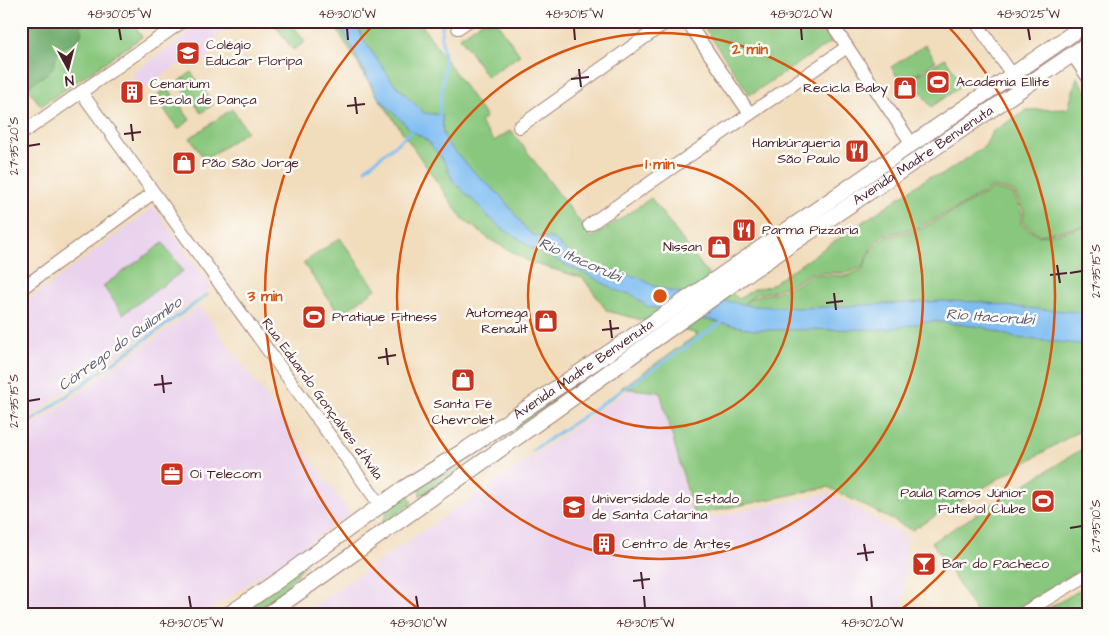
<svg xmlns="http://www.w3.org/2000/svg" width="1110" height="636" font-family="'Architects Daughter',sans-serif">
	<style>
		.built { fill: #ead1ed }
		.green { fill: #88c77d; stroke: #697354 }
		.forest { fill: #6eac6c; stroke: #5c664c }
		.water { fill: #7fbef3; stroke: #646e8f }
		.lines { fill: none; stroke-linecap: round; stroke-linejoin: round }
		.stream { stroke: #7fbef3; stroke-width: 3 }
		.minor-casing { stroke: #9e7e73; stroke-width: 14 }
		.major-casing { stroke: #9e7e73; stroke-width: 17 }
		.minor { stroke: #fff; stroke-width: 12 }
		.major { stroke: #fff; stroke-width: 15 }
		.ticks { fill: none; stroke: #4a1f2b; stroke-width: 2 }
		.ring { fill: none; stroke: #d8530f; stroke-width: 2.5 }
		.labels { text-anchor: middle; dominant-baseline: central; stroke-width: 5; stroke-linejoin: round; paint-order: stroke }
		.poi-label { font-size: 14px; fill: #4a1f2b; stroke: #fdfcf7; text-anchor: start }
		.street-label { font-size: 14px; fill: #4a1f2b; stroke: #fdfcf7 }
		.water-label { font-size: 15px; font-style: italic; fill: #5d5771; stroke: #fdfcf7 }
		.centre { fill: #d8530f; stroke: #fdfcf7; stroke-width: 2.5 }
		.ring-label { font-size: 15px; text-anchor: middle; font-weight: bold; fill: #d8530f; stroke: #fdfcf7; stroke-width: 5; stroke-linejoin: round; paint-order: stroke }
		.neatline { fill: none; stroke: #4a1f2b; stroke-width: 2 }
		.ticks-label { font-size: 12px; text-anchor: middle; fill: #4a1f2b }
	</style>
	<rect width="100%" height="100%" fill="#fdfcf7"/>
	<filter id="ink" filterUnits="userSpaceOnUse"><feTurbulence type="fractalNoise" baseFrequency=".02" numOctaves="2"/><feDisplacementMap in="SourceGraphic" scale="10" xChannelSelector="R" yChannelSelector="G"/><feConvolveMatrix kernelMatrix="1 2 1 2 8 2 1 2 1" color-interpolation-filters="sRGB"/></filter>
	<filter id="wash" filterUnits="userSpaceOnUse"><feTurbulence type="fractalNoise" baseFrequency=".0096" numOctaves="4" result="noise"/><feDisplacementMap in="SourceGraphic" scale="20" xChannelSelector="R" yChannelSelector="G"/><feGaussianBlur stdDeviation="1.12" result="paint"/><feColorMatrix in="noise" values="0 0 0 0 0 0 0 0 0 0 0 0 0 0 0 0 0 1.4 0 .05"/><feComposite in="paint" operator="in"/></filter>
	<g filter="url(#wash)">
		<rect width="100%" height="100%" fill="#f1dcbb"/>
		<!-- built -->
		<g class="built">
			<path d="M207,21H239L215,38L222,48L196,66L189,57L142,90L131,74Z"/>
			<path d="M154,207L211,288L21,423V306Z"/>
			<path d="M200,306L351,514L203,615H21V435Z"/>
			<path d="M630,390L660,392L694,521L829,493L907,537L903,615H771L736,609L731,615H300Z"/>
		</g>
		<!-- green -->
		<g class="green">
			<path d="M21,21H131L142,37L41,106L21,80Z"/>
			<path d="M272,21H290L305,42L293,50Z"/>
			<path d="M332,21H419L486,117L480,122L494,141L511,130L592,238L651,198L708,274L739,299L754,289L769,286L929,177L942,175L985,146L992,132L1027,110L1068,109L1077,77L1089,95V225L1040,235L1023,223L1024,212L1014,192L993,187L961,206L917,228L883,235L870,249L863,267L847,273H811L797,282L773,291L756,294L744,303L757,296L774,293L798,284L811,275L847,276L863,269L871,250L884,237L918,230L962,207L993,189L1013,194L1022,213L1021,224L1039,236L1055,234L1089,226V425L912,530L828,487L694,515L660,392L621,388L698,334L663,325L420,496L419,488L657,324L607,311L583,278L532,263L489,239L462,218L378,97Z"/>
			<path d="M483,21H496L520,55L487,77L460,37Z"/>
			<path d="M700,21H821L834,40L750,95Z"/>
			<path d="M925,45L936,61L902,84L891,67Z"/>
			<path d="M945,58L963,85L931,107L912,79Z"/>
			<path d="M191,72L214,104L201,113L179,82Z"/>
			<path d="M168,88L190,120L178,129L155,97Z"/>
			<path d="M232,109L247,131L205,160L190,138Z"/>
			<path d="M340,238L376,289L340,315L303,263Z"/>
			<path d="M163,243L183,271L123,314L103,286Z"/>
			<path d="M1082,449L1089,461V564L1007,615H978L932,542Z"/>
			<path d="M409,492V497L412,503L381,525L386,514V508Z"/>
			<path d="M306,563L284,590L251,615H234Z"/>
			<path d="M1089,585V615H1037Z"/>
		</g>
		<!-- forest -->
		<path class="forest" d="M21,21H81C81,26 83,33 80,37C76,44 66,43 60,50C55,55 56,62 52,68C46,76 34,81 27,87L21,80Z"/>
		<!-- water -->
		<path class="water" d="M340,21H356L363,39L393,82L424,113L442,115L443,133L447,143L474,172L500,195L527,230L533,235L553,239L557,242L574,259L582,262L590,263L594,266L640,278L652,285L669,291L753,306L800,308L847,306L944,301L982,302L1014,307L1089,313V345L1016,338L982,327L932,321L890,329L754,330L646,306L633,295L615,290L591,276L564,264L551,256L531,248L524,242L503,229L485,214L479,206L453,181L444,161L428,141L411,130L378,97L356,56L344,32Z"/>
		<g class="lines">
			<!-- stream -->
			<g class="stream">
				<path d="M439,117L445,63L441,35L443,21"/>
				<path d="M365,169L415,129"/>
				<path d="M21,429L207,295"/>
				<path d="M532,451L724,321"/>
			</g>
		</g>
	</g>
	<g filter="url(#ink)">
		<g class="lines">
			<!-- minor casing -->
			<g class="minor-casing">
				<g id="minor">
					<path d="M687,21L750,114"/>
					<path d="M830,21L912,144"/>
					<path d="M975,21L1018,83"/>
					<path d="M458,28L468,21"/>
					<path d="M1072,54L1089,79"/>
					<path d="M81,92L380,505"/>
					<path d="M519,127L668,21"/>
					<path d="M21,134L183,21"/>
					<path d="M589,225L847,47"/>
					<path d="M21,289L153,193"/>
					<path d="M1020,615L1089,574"/>
				</g>
			</g>
			<!-- major casing -->
			<g class="major-casing">
				<g id="major">
					<path id="s1" d="M228,615L280,579L404,488L468,448L617,347L1089,22"/>
					<path id="s2" d="M267,615L744,276L920,158L1089,43"/>
				</g>
			</g>
			<!-- minor -->
			<use href="#minor" class="minor"/>
			<!-- major -->
			<use href="#major" class="major"/>
		</g>
	</g>
	<!-- ticks -->
	<path class="ticks" d="M119,28L121,40M347,28L348,40M574,28L575,40M801,28L802,40M1028,28L1030,40M579,69L581,87M571,79L589,77M355,97L357,114M347,106L365,104M131,124L133,141M124,134L141,132M28,146L40,144M1057,265L1060,283M1070,273L1082,271M1050,275L1067,273M834,293L836,310M826,303L843,301M610,320L612,338M602,330L619,328M386,348L388,365M378,358L396,355M162,375L164,393M154,385L172,383M28,401L40,399M1070,528L1082,526M864,544L867,561M857,554L874,552M641,572L643,589M633,581L650,579M189,596L191,608M416,596L418,608M644,596L645,608M871,596L872,608"/>
	<!-- distance rings -->
	<g class="ring">
		<circle cx="660" cy="296" r="132"/>
		<circle cx="660" cy="296" r="263"/>
		<path d="M425 614A395 395 0 0 1 376 22M944 22A395 395 0 0 1 895 614"/>
	</g>
	<!-- icons -->
	<defs>
		<g id="school-square" transform="scale(1.25)"><rect x="-9" y="-9" width="18" height="18" rx="4" fill="#c8321e" stroke="#fdfcf7"/><path d="M0-5L7-2L0 1L-7-2ZM-4 1L0 2.5L4 1V4Q0 6-4 4Z" fill="#fff"/></g>
		<g id="stadium-square" transform="scale(1.25)"><rect x="-9" y="-9" width="18" height="18" rx="4" fill="#c8321e" stroke="#fdfcf7"/><path d="M0-5a6.5 5 0 1 0 0 10a6.5 5 0 1 0 0-10ZM-3.5-1.8h7v3.6h-7Z" fill="#fff"/></g>
		<g id="shop-square" transform="scale(1.25)"><rect x="-9" y="-9" width="18" height="18" rx="4" fill="#c8321e" stroke="#fdfcf7"/><path d="M-5-2.5h2.3a2.7 3.5 0 0 1 5.4 0H5L5.5 6h-11ZM-1.5-2.5h3a1.5 2.3 0 0 0-3 0Z" fill="#fff"/></g>
		<g id="building-square" transform="scale(1.25)"><rect x="-9" y="-9" width="18" height="18" rx="4" fill="#c8321e" stroke="#fdfcf7"/><path d="M-4-6H4V6H1V3H-1V6H-4ZM-2.5-4.3h1.7v1.8h-1.7ZM.8-4.3h1.7v1.8H.8ZM-2.5-1h1.7V.8h-1.7ZM.8-1h1.7V.8H.8Z" fill="#fff"/></g>
		<g id="restaurant-square" transform="scale(1.25)"><rect x="-9" y="-9" width="18" height="18" rx="4" fill="#c8321e" stroke="#fdfcf7"/><path d="M-5-6h1v4h1v-4h1v4h1v-4h1v5L-1.5 .5V6h-2V.5L-5-1ZM5-6V6H3V1.5H1.5Q1.5-4 5-6Z" fill="#fff"/></g>
		<g id="office-square" transform="scale(1.25)"><rect x="-9" y="-9" width="18" height="18" rx="4" fill="#c8321e" stroke="#fdfcf7"/><path d="M-6-3h4V-5.5h4V-3h4V5H-6ZM-1-4.5V-3h2v-1.5ZM-6 0V1H6V0Z" fill="#fff"/></g>
		<g id="university-square" transform="scale(1.25)"><rect x="-9" y="-9" width="18" height="18" rx="4" fill="#c8321e" stroke="#fdfcf7"/><path d="M0-5L7-2L0 1L-7-2ZM-4 1L0 2.5L4 1V4Q0 6-4 4Z" fill="#fff"/></g>
		<g id="bar-square" transform="scale(1.25)"><rect x="-9" y="-9" width="18" height="18" rx="4" fill="#c8321e" stroke="#fdfcf7"/><path d="M-6-5H6L.8 .8V4.5H3.5V6h-7V4.5H-.8V.8Z" fill="#fff"/></g>
	</defs>
	<g fill-rule="evenodd">
		<use href="#school-square" x="188" y="53"/>
		<use href="#stadium-square" x="938" y="82"/>
		<use href="#shop-square" x="905" y="88"/>
		<use href="#building-square" x="132" y="92"/>
		<use href="#restaurant-square" x="857" y="151"/>
		<use href="#shop-square" x="184" y="163"/>
		<use href="#restaurant-square" x="744" y="230"/>
		<use href="#shop-square" x="719" y="247"/>
		<use href="#stadium-square" x="314" y="317"/>
		<use href="#shop-square" x="546" y="321"/>
		<use href="#shop-square" x="463" y="380"/>
		<use href="#office-square" x="172" y="474"/>
		<use href="#stadium-square" x="1043" y="501"/>
		<use href="#university-square" x="574" y="507"/>
		<use href="#building-square" x="604" y="544"/>
		<use href="#bar-square" x="924" y="564"/>
	</g>
	<g class="labels">
		<!-- poi labels -->
		<g class="poi-label">
			<text x="206" y="45">Colégio<tspan x="206" dy="16">Educar Floripa</tspan></text>
			<text x="956" y="82">Academia Ellite</text>
			<text x="150" y="84">Cenarium<tspan x="150" dy="16">Escola de Dança</tspan></text>
			<text x="888" y="88" text-anchor="end">Recicla Baby</text>
			<text x="840" y="143" text-anchor="end">Hambúrgueria<tspan x="840" dy="16">São Paulo</tspan></text>
			<text x="202" y="163">Pão São Jorge</text>
			<text x="762" y="230">Parma Pizzaria</text>
			<text x="702" y="247" text-anchor="end">Nissan</text>
			<text x="528" y="313" text-anchor="end">Automega<tspan x="528" dy="16">Renault</tspan></text>
			<text x="332" y="317">Pratique Fitness</text>
			<text x="463" y="404" text-anchor="middle">Santa Fé<tspan x="463" dy="16">Chevrolet</tspan></text>
			<text x="190" y="474">Oi Telecom</text>
			<text x="1026" y="493" text-anchor="end">Paula Ramos Júnior<tspan x="1026" dy="16">Futebol Clube</tspan></text>
			<text x="592" y="499">Universidade do Estado<tspan x="592" dy="16">de Santa Catarina</tspan></text>
			<text x="622" y="544">Centro de Artes</text>
			<text x="942" y="564">Bar do Pacheco</text>
		</g>
		<!-- street labels -->
		<g class="street-label">
			<text stroke="none"><textPath href="#s2" startOffset="801">Avenida Madre Benvenuta</textPath></text>
			<text stroke="none"><textPath href="#s1" startOffset="432">Avenida Madre Benvenuta</textPath></text>
			<text transform="translate(322 399) rotate(54)">Rua Eduardo Gonçalves d'Ávila</text>
		</g>
		<!-- water labels -->
		<g class="water-label">
			<text transform="translate(580 260) rotate(24)">Rio Itacorubi</text>
			<text transform="translate(990 317) rotate(4)">Rio Itacorubi</text>
			<text transform="translate(120 344) rotate(-36)">Córrego do Quilombo</text>
		</g>
	</g>
	<circle cx="660" cy="296" r="8" class="centre"/>
	<g class="ring-label">
		<text x="750" y="54">2 min</text>
		<text x="660" y="169">1 min</text>
		<text x="265" y="301">3 min</text>
	</g>
	<!-- margin -->
	<rect width="1110" height="636" fill="none" stroke="#fdfcf7" stroke-width="55"/>
	<!-- north arrow -->
	<g transform="translate(68 68) rotate(173)" stroke="#fdfcf7" stroke-width="4" paint-order="stroke">
	<path d="M0-4L9 19L0 12L-9 19Z" fill="#4a1f2b"/>
	<text y="-8" font-size="14" font-weight="bold" text-anchor="middle" fill="#4a1f2b">N</text>
	</g>
	<rect x="28" y="28" width="1054" height="580" class="neatline"/>
	<g class="ticks-label">
		<text x="119" y="18">48°30'05"W</text>
		<text x="347" y="18">48°30'10"W</text>
		<text x="574" y="18">48°30'15"W</text>
		<text x="801" y="18">48°30'20"W</text>
		<text x="1028" y="18">48°30'25"W</text>
		<text transform="translate(14 146) rotate(-90)" y="4">27°35'20"S</text>
		<text transform="translate(1096 271) rotate(-90)" y="4">27°35'15"S</text>
		<text transform="translate(14 401) rotate(-90)" y="4">27°35'15"S</text>
		<text transform="translate(1096 526) rotate(-90)" y="4">27°35'10"S</text>
		<text x="191" y="627">48°30'05"W</text>
		<text x="418" y="627">48°30'10"W</text>
		<text x="645" y="627">48°30'15"W</text>
		<text x="872" y="627">48°30'20"W</text>
	</g>
</svg>
